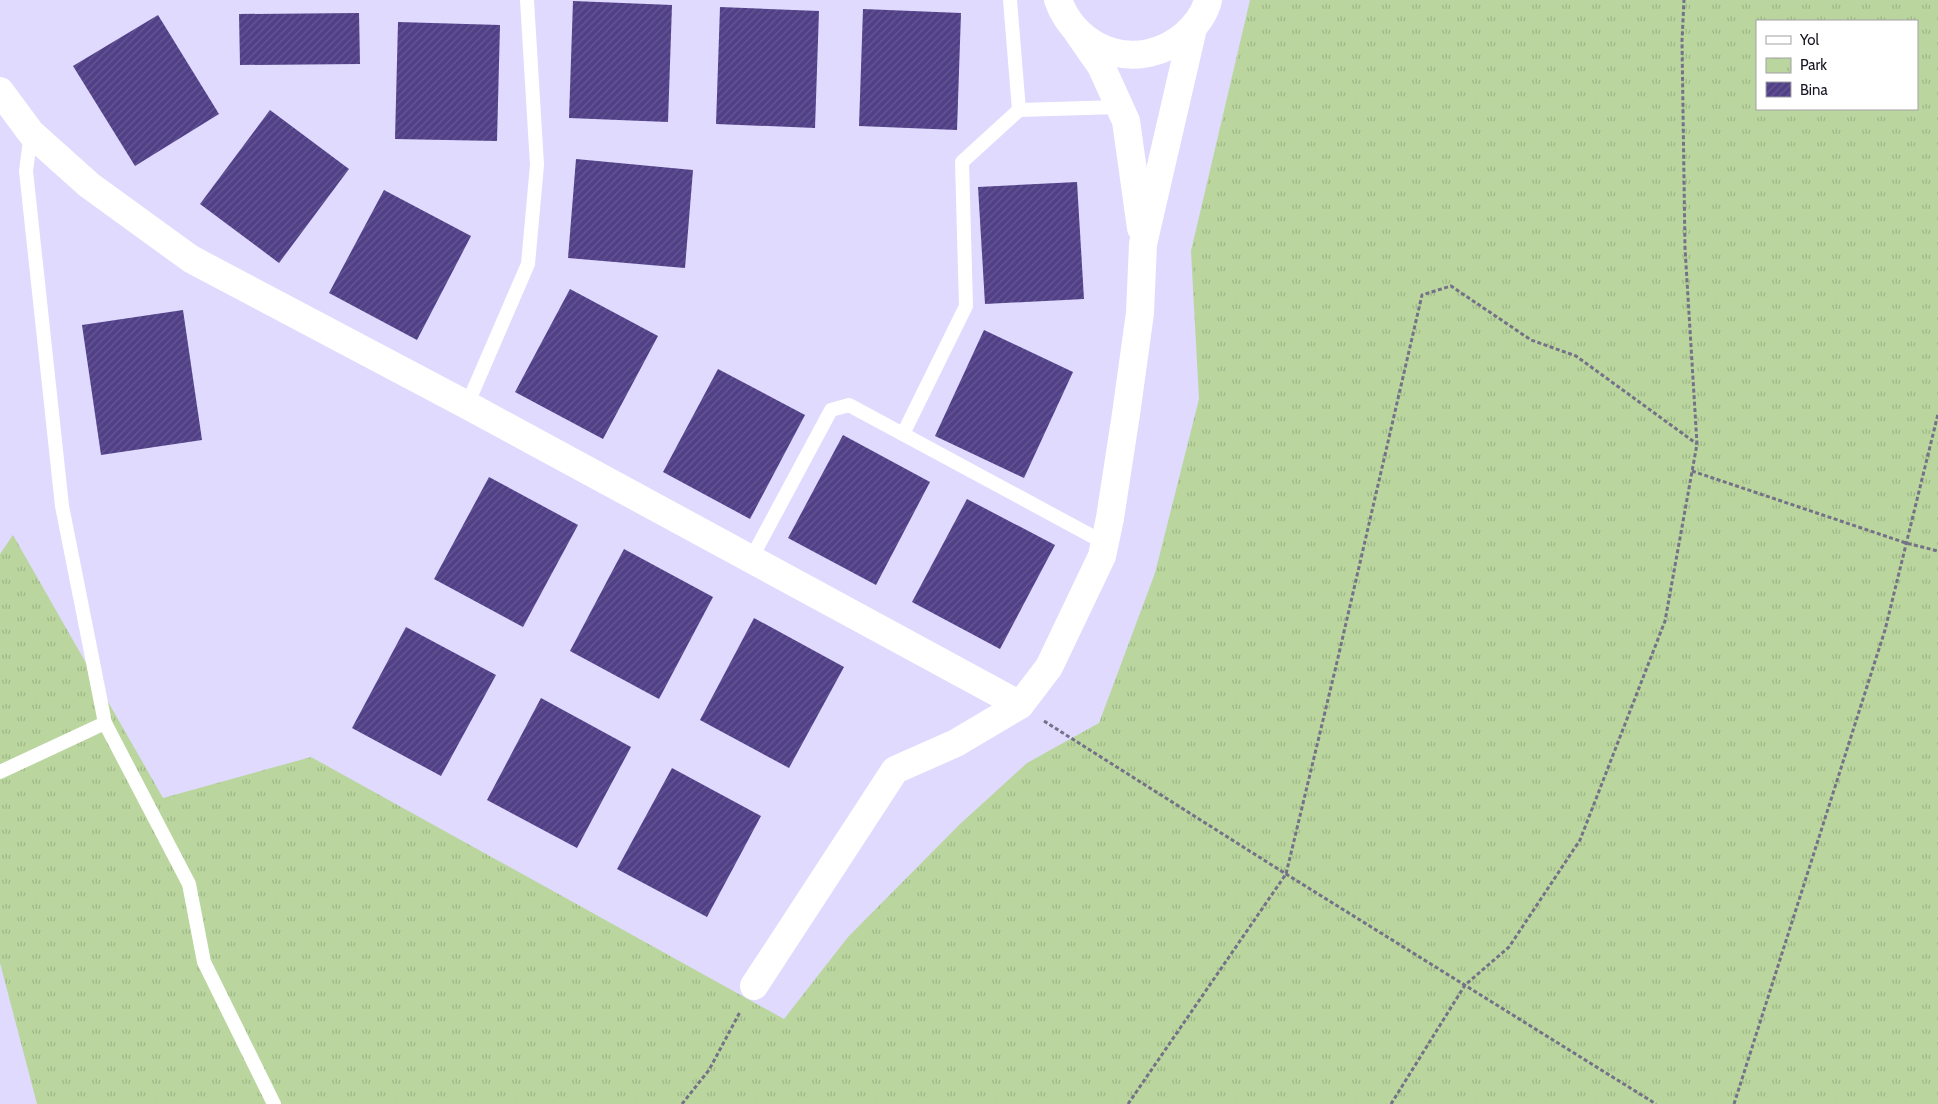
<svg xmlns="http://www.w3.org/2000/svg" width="1938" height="1104" font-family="Cabin,sans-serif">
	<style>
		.park { fill: url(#park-tufts); fill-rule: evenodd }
		.building { fill: url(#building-hatch) }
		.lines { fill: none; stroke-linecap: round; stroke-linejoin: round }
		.path { stroke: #747188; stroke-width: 3; stroke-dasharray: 4 2.5; stroke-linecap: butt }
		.lane { stroke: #fff; stroke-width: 14 }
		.street { stroke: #fff; stroke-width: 28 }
	</style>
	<defs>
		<pattern id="park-tufts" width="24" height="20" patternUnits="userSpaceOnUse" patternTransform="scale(1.25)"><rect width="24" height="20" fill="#bad69e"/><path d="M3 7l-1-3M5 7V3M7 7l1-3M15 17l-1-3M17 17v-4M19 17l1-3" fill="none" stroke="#9fb788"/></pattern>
		<pattern id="building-hatch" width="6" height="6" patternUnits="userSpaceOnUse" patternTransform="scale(1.25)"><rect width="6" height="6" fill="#514087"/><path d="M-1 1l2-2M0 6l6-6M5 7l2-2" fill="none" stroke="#665892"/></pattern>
	</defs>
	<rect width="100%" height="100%" fill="#dfdafe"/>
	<!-- park -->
	<path class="park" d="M1250,0H1938V1104H37L0,963V554L13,535L163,798L311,757L784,1019L848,937L960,824L1027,763L1099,723L1155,573L1199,399L1191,251ZM1757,21H1917V109H1757Z"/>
	<!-- building -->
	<g class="building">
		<path d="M573,1L672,5L668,122L569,118Z"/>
		<path d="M720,7L819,11L815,128L716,124Z"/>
		<path d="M863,9L961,13L957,130L859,126Z"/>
		<path d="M359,13L360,64L240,65L239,14Z"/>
		<path d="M158,15L219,114L135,166L73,66Z"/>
		<path d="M398,22L500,25L497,141L395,139Z"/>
		<path d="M270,110L349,169L279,263L200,204Z"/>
		<path d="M576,159L693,170L685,268L568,258Z"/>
		<path d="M1077,182L1084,299L985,304L978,187Z"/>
		<path d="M384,190L471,236L417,340L329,293Z"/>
		<path d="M570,289L658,336L603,439L515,392Z"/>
		<path d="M183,310L202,440L101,455L82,325Z"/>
		<path d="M984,330L1073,372L1024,478L935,436Z"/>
		<path d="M718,369L805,415L750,519L663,472Z"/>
		<path d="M843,435L930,482L876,585L788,538Z"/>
		<path d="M489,477L578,525L523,627L434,579Z"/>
		<path d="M967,499L1055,545L1000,649L912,602Z"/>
		<path d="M624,549L713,597L659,699L570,651Z"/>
		<path d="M754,618L844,667L789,768L700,720Z"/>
		<path d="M406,627L496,675L441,776L352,728Z"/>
		<path d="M541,698L631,747L577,848L487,800Z"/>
		<path d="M672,768L761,816L707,917L617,869Z"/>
	</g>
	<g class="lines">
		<!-- path -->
		<g class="path">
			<path d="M1692,471L1906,543L1938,551"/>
			<path d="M1044,721L1286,874L1656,1104"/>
			<path d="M682,1104L709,1070L740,1012"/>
			<path d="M1128,1104L1286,874L1337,662L1422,295L1451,286L1531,340L1576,356L1697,444"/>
			<path d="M1391,1104L1465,985L1509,947L1580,840L1665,621L1697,444L1685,248L1682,41L1684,0"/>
			<path d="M1734,1104L1885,630L1938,414"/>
		</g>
		<!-- lane -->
		<g class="lane">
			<path d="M1019,110L1119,107"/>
			<path d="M31,133L26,171L62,506L105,723L189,884L204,962L274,1104"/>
			<path d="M467,405L528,264L537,165L527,0"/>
			<path d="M903,434L966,306L962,162L1019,110L1010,0"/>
			<path d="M751,559L831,410L849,405L1103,542"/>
			<path d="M0,772L105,723"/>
		</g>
		<!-- street -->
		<g class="street">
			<path d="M1058,0C1078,55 1141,72 1185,35C1195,26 1205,13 1208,0"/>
			<path d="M1078,33L1101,66L1126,121L1141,228"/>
			<path d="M0,91L31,133L89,185L191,259L467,405L1020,705L1049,667L1102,556L1110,518L1126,414L1140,313L1143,244L1193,28"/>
			<path d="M754,986L895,770L956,743L1020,705"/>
		</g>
	</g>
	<!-- legend -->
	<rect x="1756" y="20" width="162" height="90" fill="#ffffff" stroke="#a2a1a6"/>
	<rect x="1766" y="36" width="25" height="8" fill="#ffffff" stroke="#a2a1a6"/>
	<text x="1800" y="45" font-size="15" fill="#171521">Yol</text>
	<rect x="1766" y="58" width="25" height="15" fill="url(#park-tufts)" stroke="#a2a1a6"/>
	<text x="1800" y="70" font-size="15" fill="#171521">Park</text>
	<rect x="1766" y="82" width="25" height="15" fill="url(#building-hatch)" stroke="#a2a1a6"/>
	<text x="1800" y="95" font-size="15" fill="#171521">Bina</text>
</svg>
